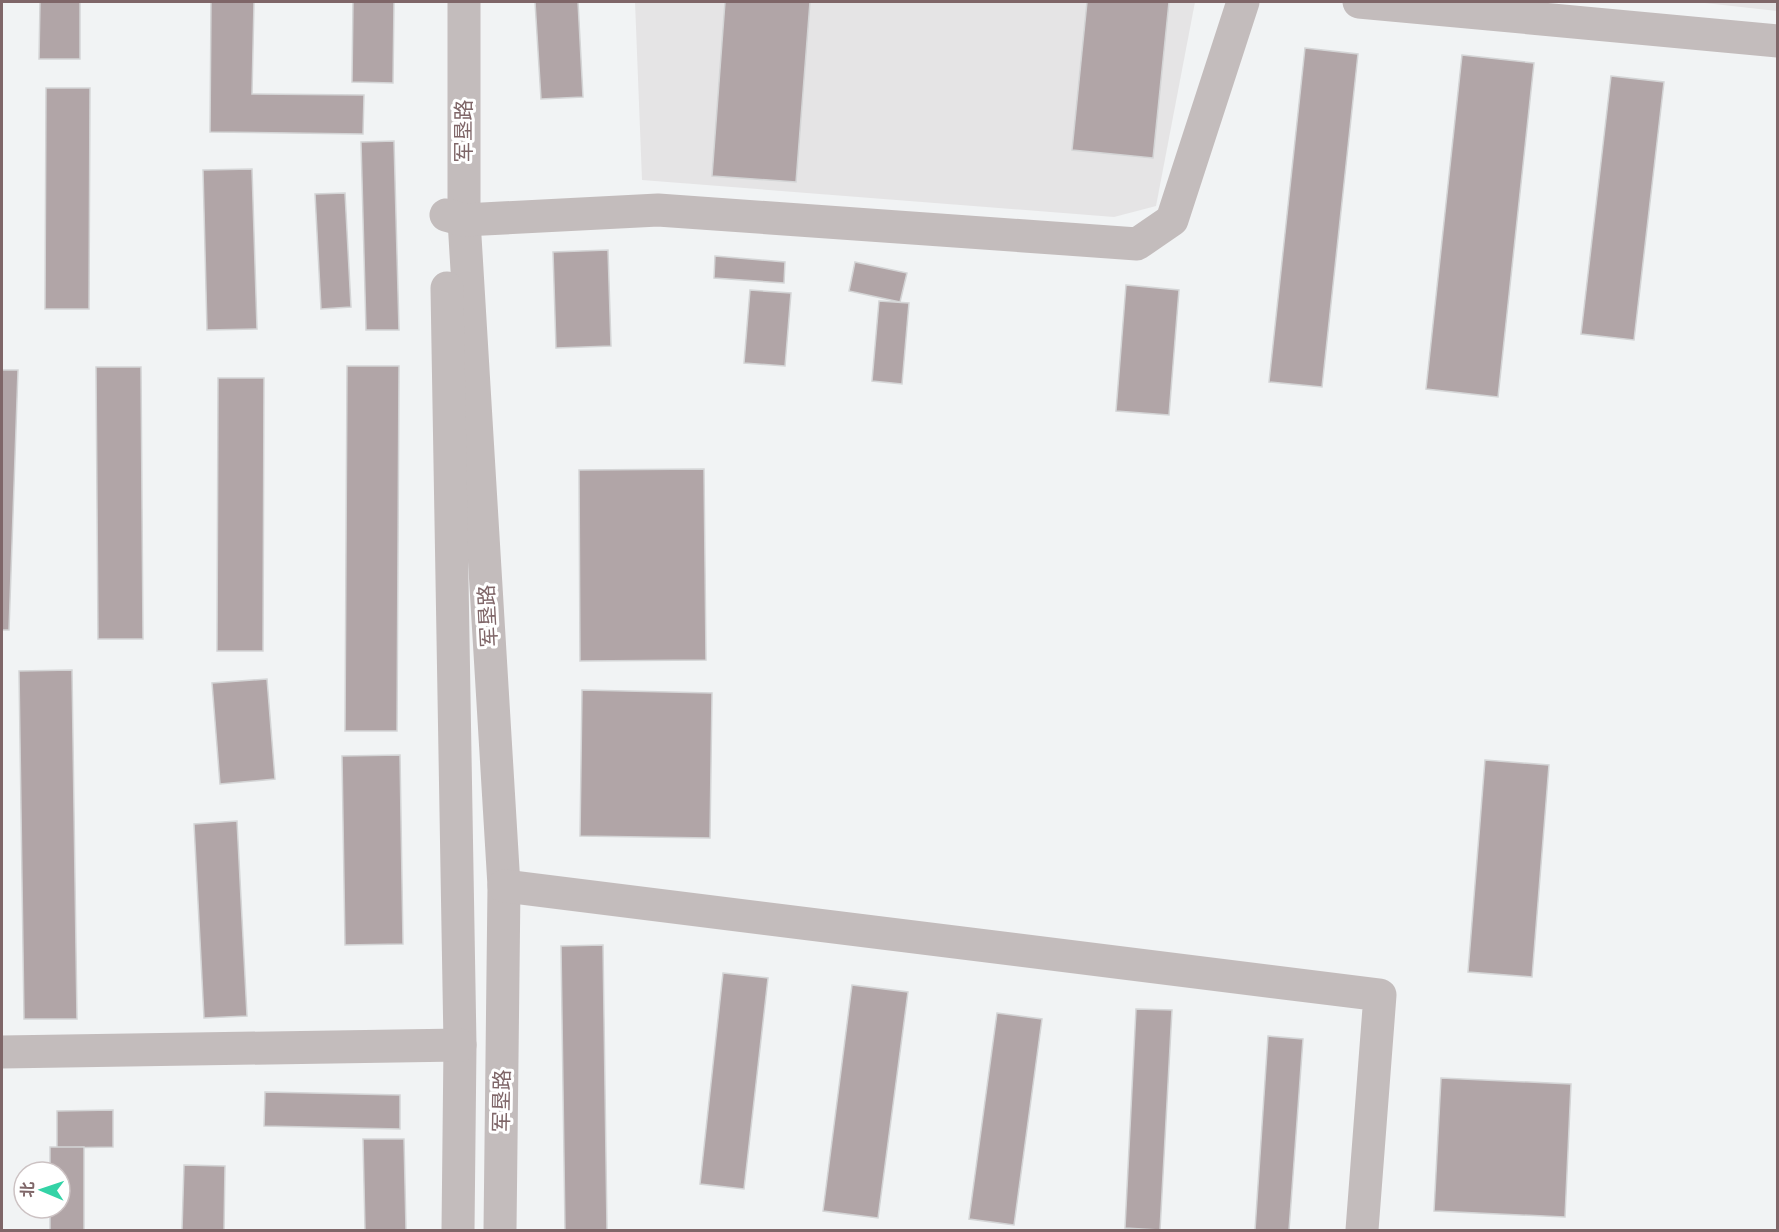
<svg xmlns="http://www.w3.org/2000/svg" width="1779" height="1232" font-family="Jost,'Noto Sans SC',sans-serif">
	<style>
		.built { fill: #e5e4e5 }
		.building { fill: #b1a5a7; stroke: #d4d5d6; stroke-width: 1.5 }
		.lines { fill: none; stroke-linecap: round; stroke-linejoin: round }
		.minor { stroke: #c3bcbc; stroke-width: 33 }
		.labels { text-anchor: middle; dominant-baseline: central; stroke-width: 6; stroke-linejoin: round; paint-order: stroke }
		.street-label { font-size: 21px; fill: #7f6668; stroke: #fff }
	</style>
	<rect width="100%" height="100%" fill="#f1f3f4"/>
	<!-- built -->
	<g class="built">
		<path d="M635,2H1195L1156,206L1114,217L642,180Z"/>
		<path d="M1696,2H1777V11Z"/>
	</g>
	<!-- building -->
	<g class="building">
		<path d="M40,2H80V59H39Z"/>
		<path d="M211,2H254L252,94L364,95L363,134L210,132Z"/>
		<path d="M353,2H394L393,83L352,82Z"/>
		<path d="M535,2H578L583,97L541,99Z"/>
		<path d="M725,2H810L796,182L712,176Z"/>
		<path d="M1087,2H1169L1153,158L1072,150Z"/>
		<path d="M1305,48L1358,54L1322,387L1269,382Z"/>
		<path d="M1462,55L1534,63L1498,397L1426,389Z"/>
		<path d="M1611,76L1664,82L1634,340L1581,334Z"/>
		<path d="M46,88H90L89,309H45Z"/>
		<path d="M394,141L399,330H366L361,142Z"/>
		<path d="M252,169L257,329L207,330L203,170Z"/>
		<path d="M345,193L351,307L321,309L315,194Z"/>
		<path d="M608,250L611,346L556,348L553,252Z"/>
		<path d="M715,256L785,262L784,283L714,278Z"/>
		<path d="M855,262L907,273L900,302L849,291Z"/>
		<path d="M1126,285L1179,290L1169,415L1116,411Z"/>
		<path d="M750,290L791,293L785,366L744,363Z"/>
		<path d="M879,301L909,303L902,384L872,381Z"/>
		<path d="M347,366H399L397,731H345Z"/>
		<path d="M96,367H141L143,639H98Z"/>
		<path d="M2,370H18L9,630H2Z"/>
		<path d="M218,378H264L263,651H217Z"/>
		<path d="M704,469L706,660L580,661L579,470Z"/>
		<path d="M72,670L77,1019H24L19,671Z"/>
		<path d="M267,679L275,779L220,784L212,683Z"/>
		<path d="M582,690L712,693L710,838L580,836Z"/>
		<path d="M400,755L403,944L345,945L342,756Z"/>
		<path d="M1485,760L1549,765L1532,977L1468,972Z"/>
		<path d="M237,821L247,1016L204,1018L194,824Z"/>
		<path d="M603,945L607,1230H565L561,946Z"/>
		<path d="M723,973L768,978L744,1189L700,1184Z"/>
		<path d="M852,985L908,992L878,1218L823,1211Z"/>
		<path d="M1136,1009L1172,1010L1160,1230L1125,1228Z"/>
		<path d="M997,1013L1042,1019L1014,1225L969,1219Z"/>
		<path d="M1268,1036L1303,1039L1289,1230H1255Z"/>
		<path d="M1441,1078L1571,1084L1565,1217L1434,1211Z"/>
		<path d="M265,1092L400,1095V1129L264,1126Z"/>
		<path d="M113,1110V1147L57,1148V1111Z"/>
		<path d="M363,1139H404L406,1230H365Z"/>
		<path d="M50,1147H84V1230H50V1208H60V1172H50Z"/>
		<path d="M184,1165L225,1166L224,1230H182Z"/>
	</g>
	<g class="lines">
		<!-- minor -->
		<g class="minor">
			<path d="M464,2V220L504,886L500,1230"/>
			<path d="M1359,2L1778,41"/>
			<path d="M446,215L464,220L658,210L1137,244L1172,220L1243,2"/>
			<path d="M447,288L460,1045L458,1230"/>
			<path d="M504,886L1380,995L1362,1230"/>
			<path d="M2,1052L460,1045"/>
		</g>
	</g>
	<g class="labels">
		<!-- street labels -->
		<g class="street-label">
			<text transform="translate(464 131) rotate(-90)">军垦路</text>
			<text transform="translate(488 616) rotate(-93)">军垦路</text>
			<text transform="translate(502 1101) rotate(-89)">军垦路</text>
		</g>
	</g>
	<!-- border -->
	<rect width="1779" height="1232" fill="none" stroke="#7f6668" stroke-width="6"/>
	<!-- north arrow -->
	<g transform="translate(42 1190) rotate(272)"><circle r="28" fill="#ffffff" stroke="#ccc2c3" stroke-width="1.5"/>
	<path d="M0-4.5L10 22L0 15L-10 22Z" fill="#33d3a6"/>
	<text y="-9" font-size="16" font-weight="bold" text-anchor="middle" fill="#7f6668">北</text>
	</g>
</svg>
